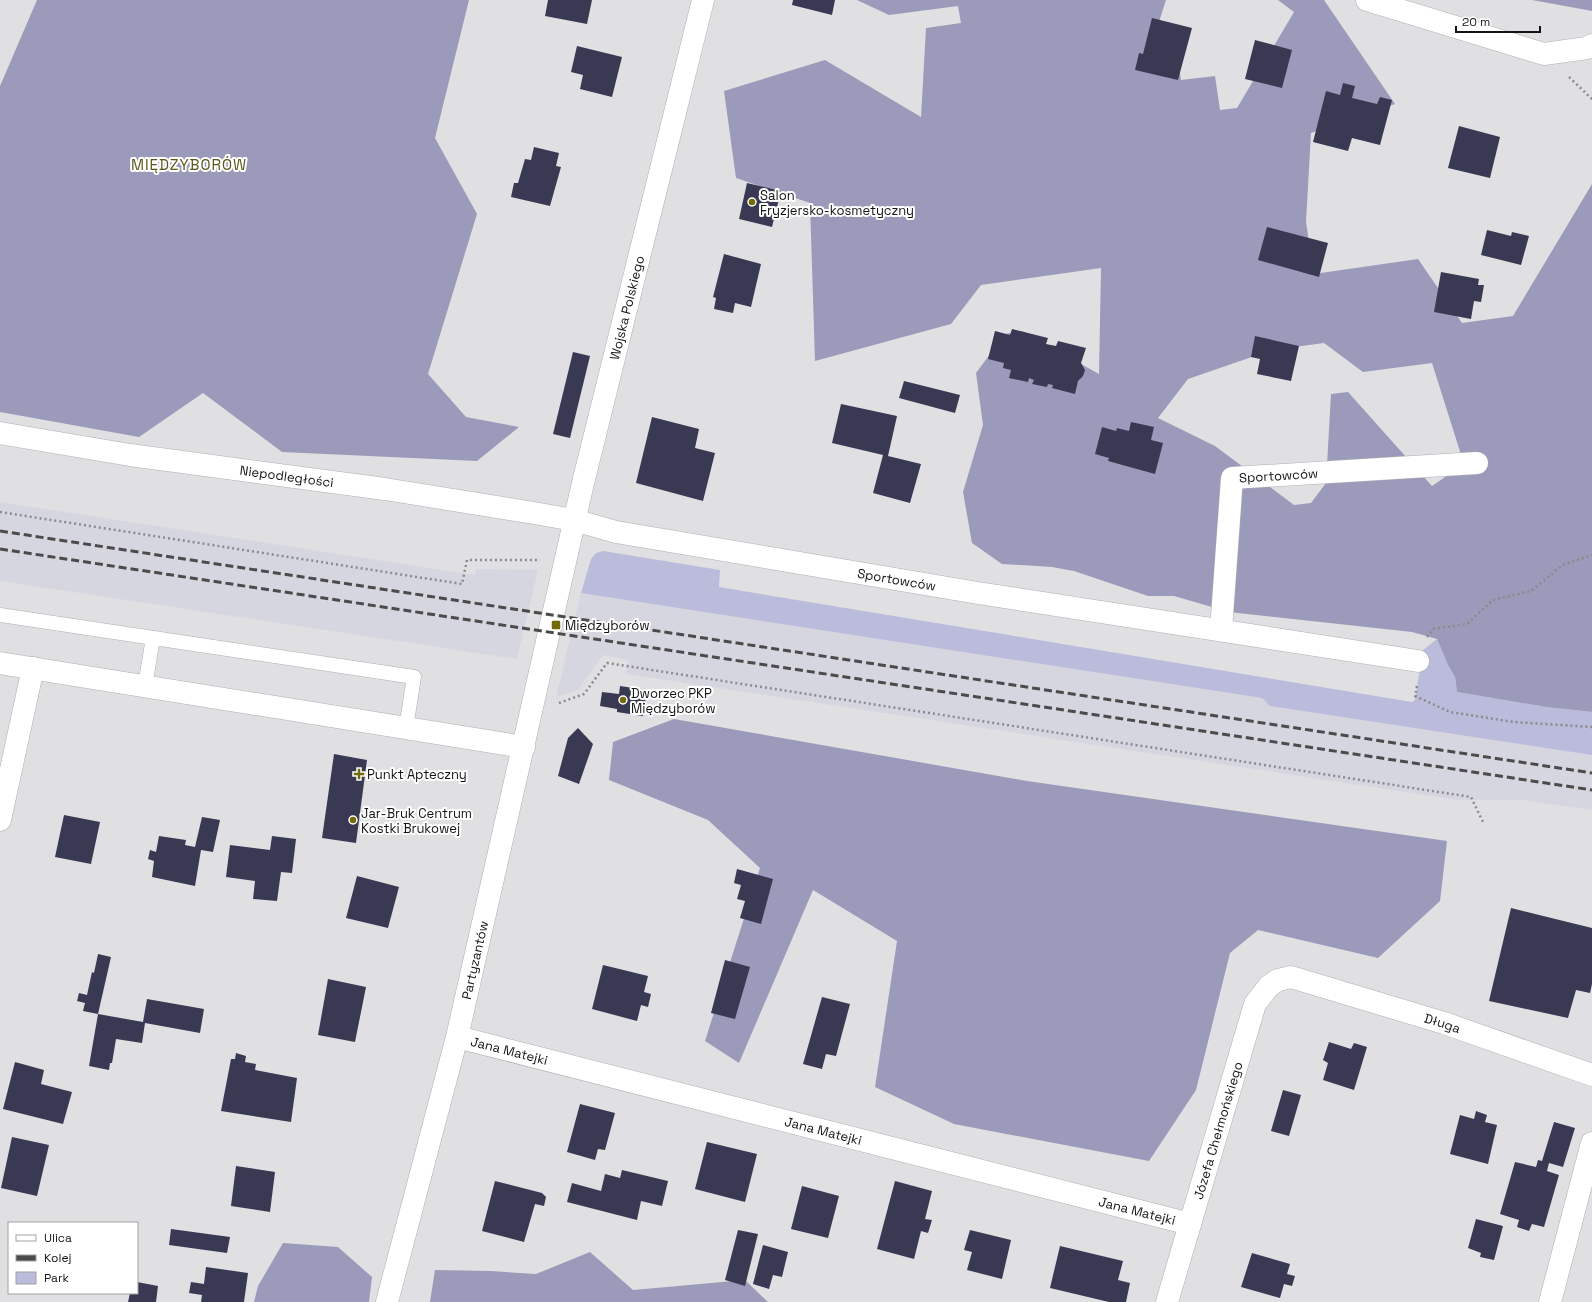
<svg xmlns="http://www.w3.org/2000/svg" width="1592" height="1302" font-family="'Space Grotesk',sans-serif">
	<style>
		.built { fill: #d6d6e1 }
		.green { fill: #bbbbdb }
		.forest { fill: #9b9aba; fill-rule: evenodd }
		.building { fill: #3a3954 }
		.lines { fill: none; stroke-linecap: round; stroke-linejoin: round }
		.lane-casing { stroke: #aeafb2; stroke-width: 15 }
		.street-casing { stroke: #aeafb2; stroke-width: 23 }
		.secondary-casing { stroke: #aeafb2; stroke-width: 23 }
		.path { stroke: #8a8a8d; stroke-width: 2.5; stroke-dasharray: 2 3; stroke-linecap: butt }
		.lane { stroke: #fff; stroke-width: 14 }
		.street { stroke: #fff; stroke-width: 22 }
		.secondary { stroke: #fff; stroke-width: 22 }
		.rail { stroke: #4b4b4c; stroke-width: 3; stroke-dasharray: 8 4; stroke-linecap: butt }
		.poi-dot { fill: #726b07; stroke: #fff; stroke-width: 1.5 }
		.labels { text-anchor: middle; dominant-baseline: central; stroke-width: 4; stroke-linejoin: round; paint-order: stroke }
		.poi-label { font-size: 13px; fill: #131314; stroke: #fff; text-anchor: start }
		.street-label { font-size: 13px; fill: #131314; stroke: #fff }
		.quarter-label { font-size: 15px; letter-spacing: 1px; fill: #5b571b; stroke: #fff }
	</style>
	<rect width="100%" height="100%" fill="#e0e0e3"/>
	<!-- built -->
	<g class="built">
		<path d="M0,502L475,575L476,569L538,570L517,659L0,581Z"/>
		<path d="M581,593L1262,698L1270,706L1592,755V810L1522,800H1458L626,674L628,660L603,655L578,690L556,697Z"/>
	</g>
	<!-- green -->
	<path class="green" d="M603,551L720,570L719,587L1412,702L1415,700L1423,650L1437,639L1448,665L1455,677L1457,692L1546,707L1592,712V755L1270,706L1262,698L581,593L591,559L596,553Z"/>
	<!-- forest -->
	<g class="forest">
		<path d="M37,0H469L435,138L477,214L428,374L466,417L519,427L477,461L282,452L203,393L139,437L0,412V86Z"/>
		<path d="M857,0H1166L1156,31L1176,46L1181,80L1215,76L1220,110L1237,108L1294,12L1278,0H1324L1395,104L1311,133L1306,222L1314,274L1418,259L1462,323L1513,316L1592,184V712L1546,707L1457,692L1455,677L1448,665L1437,639L1412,632L1229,612L1174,596H1148L1074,571L1052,567L1002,564L972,543L963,492L983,425L976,373L1005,334L1022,331L1099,374L1101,268L981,285L951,324L815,361L810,203L736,178L724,91L825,60L921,117L926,28L961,23L958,6L889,15ZM1324,343L1363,372L1432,363L1464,464L1432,486L1348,392L1331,394L1326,483L1311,503L1294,505L1215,446L1158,418L1188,379L1272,350Z"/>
		<path d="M1532,0H1592V11Z"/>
		<path d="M674,719L1027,781L1447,841L1440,901L1378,958L1258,930L1230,953L1196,1090L1149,1161L954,1124L875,1087L897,941L813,890L739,1063L705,1041L760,868L708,820L609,780L613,742Z"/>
		<path d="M283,1243L338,1247L372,1277L369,1302H254L258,1286Z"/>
		<path d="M590,1252L633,1290L745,1280L768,1302H430L435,1270L491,1271L536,1274Z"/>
	</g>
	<!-- building -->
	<g class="building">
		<path d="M548,0H592L587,24L545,16Z"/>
		<path d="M793,0H835L832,15L792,5Z"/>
		<path d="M1152,18L1192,28L1178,80L1135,70L1139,53L1143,54Z"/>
		<path d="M1255,40L1292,50L1282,88L1245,79Z"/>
		<path d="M577,46L622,57L612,97L580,89L583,75L571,72Z"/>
		<path d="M1343,83L1355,86L1352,98L1377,104L1380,97L1392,100L1380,145L1352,138L1348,151L1313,142L1326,91L1340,95Z"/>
		<path d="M1459,126L1500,137L1490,178L1448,168Z"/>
		<path d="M534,147L559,153L556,166L561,167L550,206L511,197L514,183H518L525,159L531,160Z"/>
		<path d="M747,183L781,191L772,227L739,219Z"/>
		<path d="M1267,227L1328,243L1319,277L1258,260Z"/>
		<path d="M1487,230L1511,236L1512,232L1529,236L1521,265L1481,255Z"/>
		<path d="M724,254L761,264L751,307L735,303L733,313L714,309L716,298L713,297Z"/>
		<path d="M1441,272L1479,279L1478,285H1484L1481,302L1474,301L1471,319L1434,312Z"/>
		<path d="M1012,329L1048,338L1046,344L1056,346L1058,341L1086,348L1081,363L1085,370L1083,376L1078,381L1075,394L1052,388L1053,385L1048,384L1047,387L1032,384L1034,380L1029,378L1028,382L1009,378L1011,370L1003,368L1004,363L988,359L995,331L1010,335Z"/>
		<path d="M1255,336L1299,346L1291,381L1257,374L1260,359L1251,357Z"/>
		<path d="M573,352L590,356L570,438L553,434Z"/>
		<path d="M904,381L960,395L955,413L899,398Z"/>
		<path d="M841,404L897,416L888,456L921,464L910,503L873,493L883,455L832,443Z"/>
		<path d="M652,417L699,429L695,448L715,453L703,501L636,483Z"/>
		<path d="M1131,422L1154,427L1151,440L1163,443L1155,474L1108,461L1109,458L1095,454L1102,427L1116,431L1117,428L1129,431Z"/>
		<path d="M620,686L647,690L643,716L617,712V709L600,706L602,692L619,694Z"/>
		<path d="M578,728L593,744L579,784L558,776L568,738Z"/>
		<path d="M334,754L367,760L356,843L322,838Z"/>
		<path d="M64,815L100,822L91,864L55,857Z"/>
		<path d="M202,817L220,820L213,852L201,850L195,886L152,877L154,861L148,859L150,850L156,852L159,836L186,840L185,845L195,847Z"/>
		<path d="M272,836L296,839L292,873L281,872L277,901L253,899L255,881L226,877L230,845L270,850Z"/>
		<path d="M737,869L773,879L761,924L740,918L745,901L737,899L741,885L734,883Z"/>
		<path d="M357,876L399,887L388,928L346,918Z"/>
		<path d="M1511,908L1592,928V984L1590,993L1576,990L1568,1018L1489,1001Z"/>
		<path d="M98,954L111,957L98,1014L83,1011L85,1003L77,1001L79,993L87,995L92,972L94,973Z"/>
		<path d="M725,960L750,967L735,1019L711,1013Z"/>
		<path d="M603,965L648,976L644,992L651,994L648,1007L641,1005L637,1021L592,1009Z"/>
		<path d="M328,979L366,987L355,1042L318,1035Z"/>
		<path d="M822,997L850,1004L836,1056L826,1054L822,1069L803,1064Z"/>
		<path d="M147,999L204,1009L200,1033L145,1023L142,1043L116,1039L112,1063H110L109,1070L89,1066L98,1014L143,1022Z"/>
		<path d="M1329,1042L1351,1049L1354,1043L1367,1047L1354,1090L1323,1080L1328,1063L1323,1060Z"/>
		<path d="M236,1053L246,1056L245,1062L256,1064L255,1070L297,1078L291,1122L221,1111L231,1059H235Z"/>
		<path d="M15,1062L44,1070L41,1084L72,1092L63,1124L3,1109Z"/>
		<path d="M1283,1090L1301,1095L1289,1136L1271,1131Z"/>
		<path d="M580,1104L615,1113L605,1150L598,1149L595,1160L567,1152Z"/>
		<path d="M1476,1111L1487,1115L1485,1122L1497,1125L1488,1164L1450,1154L1460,1115L1474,1119Z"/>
		<path d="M1554,1122L1575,1128L1563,1167L1549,1163L1547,1171L1559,1175L1544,1227L1532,1224L1529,1231L1517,1227L1519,1220L1500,1214L1515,1162L1536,1167L1538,1160L1542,1161Z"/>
		<path d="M12,1137L49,1145L37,1196L1,1188Z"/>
		<path d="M707,1142L757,1154L745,1202L695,1189Z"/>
		<path d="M236,1166L275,1172L270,1212L231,1206Z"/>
		<path d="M622,1170L668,1181L662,1206L641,1201L637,1220L567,1202L572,1183L601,1191L605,1174L620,1178Z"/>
		<path d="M495,1181L542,1193L546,1197L544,1206L535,1204L524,1242L482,1231Z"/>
		<path d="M895,1181L932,1191L925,1219L932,1220L928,1233L921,1231L914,1259L877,1249Z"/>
		<path d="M802,1186L839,1196L828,1238L791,1229Z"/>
		<path d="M1476,1219L1503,1226L1494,1260L1480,1257L1481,1253L1468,1248Z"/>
		<path d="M171,1229L230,1237L227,1253L169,1245Z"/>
		<path d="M738,1230L758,1234L745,1286L725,1280Z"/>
		<path d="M970,1230L1011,1240L1002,1279L967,1270L972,1252L964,1250Z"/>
		<path d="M763,1245L788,1252L782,1277L773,1275L769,1289L753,1284Z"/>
		<path d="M1060,1246L1123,1261L1118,1280L1130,1283L1126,1302H1109L1050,1288Z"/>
		<path d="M1252,1253L1290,1264L1287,1274L1295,1276L1292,1286L1284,1284L1280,1298L1241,1287Z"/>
		<path d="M206,1267L248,1273L244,1302H201L202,1295L189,1293L191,1282L204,1284Z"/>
		<path d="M137,1282L158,1286L156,1302H128L130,1293H137Z"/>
	</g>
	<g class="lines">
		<!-- lane casing -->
		<g class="lane-casing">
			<g id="lane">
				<path d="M0,615L414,677L406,728"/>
				<path d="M145,686L153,638"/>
			</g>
		</g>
		<!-- street casing -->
		<g class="street-casing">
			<g id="street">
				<path d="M1367,0L1544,54L1587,48L1592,45"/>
				<path id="s1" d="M0,433L130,455L385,489L528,512L574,520L616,532L978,593L1418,661"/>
				<path id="s2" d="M1221,630L1232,478L1477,463"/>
				<path d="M0,663L524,747"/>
				<path d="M0,820L33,668"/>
				<path id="s3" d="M457,1037L1190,1224"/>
				<path id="s4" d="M1167,1302L1255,1004L1269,986L1278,980L1291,977L1444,1023L1592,1075"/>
				<path d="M1550,1302L1592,1143"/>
			</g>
		</g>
		<!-- secondary casing -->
		<g class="secondary-casing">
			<g id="secondary">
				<path id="s5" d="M387,1302L457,1037L583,483L703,0"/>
			</g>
		</g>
		<!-- path -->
		<g class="path">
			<path d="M1569,77L1592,99"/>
			<path d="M0,512L462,584L467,560H540"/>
			<path d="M1427,637L1433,629L1467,624L1493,600L1531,591L1563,565L1592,555"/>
			<path d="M1417,686L1415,696L1450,712L1514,722L1592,727"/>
			<path d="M559,703L584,694L607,663L1471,797L1483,822"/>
		</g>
		<!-- lane -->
		<use href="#lane" class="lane"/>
		<!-- street -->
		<use href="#street" class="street"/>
		<!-- secondary -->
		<use href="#secondary" class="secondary"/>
		<!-- rail -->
		<g class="rail">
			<path d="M0,531L1592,773"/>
			<path d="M0,549L1592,790"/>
		</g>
	</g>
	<!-- markers -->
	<g class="poi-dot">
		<circle cx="752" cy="202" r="4"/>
		<rect x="551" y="620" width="10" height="10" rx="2"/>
		<circle cx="623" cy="700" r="4"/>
		<path d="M357 768h4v4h4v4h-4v4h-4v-4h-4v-4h4z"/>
		<circle cx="353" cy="820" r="4"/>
	</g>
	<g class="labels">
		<!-- poi labels -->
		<g class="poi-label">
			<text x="760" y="195">Salon<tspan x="760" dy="15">Fryzjersko-kosmetyczny</tspan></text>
			<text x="565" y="625">Międzyborów</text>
			<text x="631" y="693">Dworzec PKP<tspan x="631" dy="15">Międzyborów</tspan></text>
			<text x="367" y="774">Punkt Apteczny</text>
			<text x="361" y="813">Jar-Bruk Centrum<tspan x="361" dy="15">Kostki Brukowej</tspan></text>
		</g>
		<!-- street labels -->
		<g class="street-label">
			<text stroke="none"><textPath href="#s5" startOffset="1023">Wojska Polskiego</textPath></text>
			<text stroke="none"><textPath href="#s2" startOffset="199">Sportowców</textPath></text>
			<text stroke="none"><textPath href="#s1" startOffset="290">Niepodległości</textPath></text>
			<text stroke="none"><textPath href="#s1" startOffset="909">Sportowców</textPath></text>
			<text stroke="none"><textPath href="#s5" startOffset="353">Partyzantów</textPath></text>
			<text stroke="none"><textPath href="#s4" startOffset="516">Długa</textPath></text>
			<text stroke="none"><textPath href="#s3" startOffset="54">Jana Matejki</textPath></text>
			<text stroke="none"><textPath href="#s4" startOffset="179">Józefa Chełmońskiego</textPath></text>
			<text stroke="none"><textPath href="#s3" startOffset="378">Jana Matejki</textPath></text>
			<text stroke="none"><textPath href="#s3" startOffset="702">Jana Matejki</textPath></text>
		</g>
		<!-- quarter labels -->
		<g class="quarter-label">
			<text x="189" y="164">MIĘDZYBORÓW</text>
		</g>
	</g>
	<!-- legend -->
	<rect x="8" y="1222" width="130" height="72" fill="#ffffff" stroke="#a1a1a1"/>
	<rect x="16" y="1235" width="20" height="6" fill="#ffffff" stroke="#a1a1a1"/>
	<text x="44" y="1242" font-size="12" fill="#131314">Ulica</text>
	<rect x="16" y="1255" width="20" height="6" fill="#4b4b4c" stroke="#a1a1a1"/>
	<text x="44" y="1262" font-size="12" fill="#131314">Kolej</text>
	<rect x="16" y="1272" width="20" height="12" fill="#bbbbdb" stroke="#a1a1a1"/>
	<text x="44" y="1282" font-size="12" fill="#131314">Park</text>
	<!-- scale -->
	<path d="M1456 26v6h84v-6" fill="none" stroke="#131314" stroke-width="2"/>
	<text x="1462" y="26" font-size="12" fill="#131314" stroke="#ffffff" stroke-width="3" paint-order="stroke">20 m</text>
</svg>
